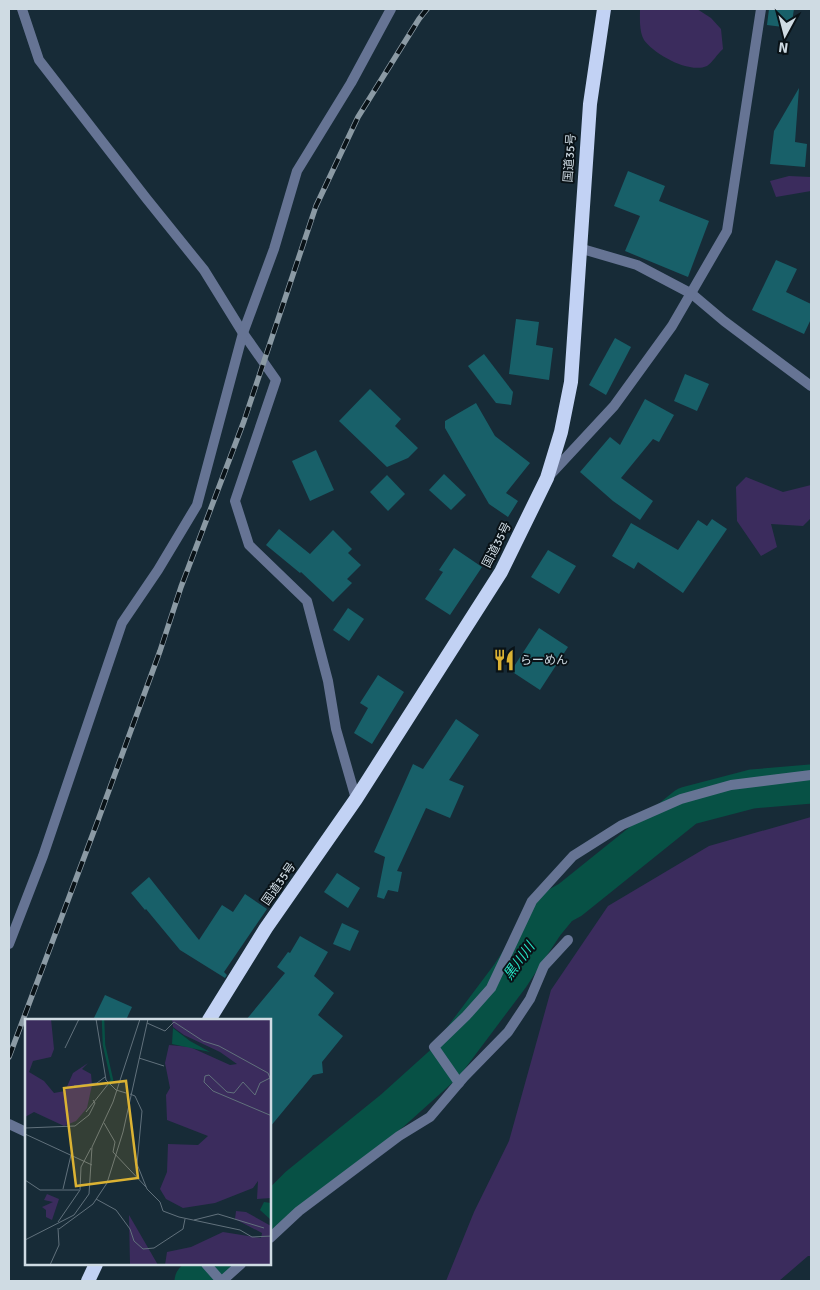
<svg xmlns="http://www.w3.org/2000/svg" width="820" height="1290" font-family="Signika,'Noto Sans JP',sans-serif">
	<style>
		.green { fill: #3b2c5d }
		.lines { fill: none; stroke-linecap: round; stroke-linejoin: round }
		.river { stroke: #075145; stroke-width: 39 }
		.building { fill: #186069 }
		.minor { stroke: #667494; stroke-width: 10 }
		.tertiary { stroke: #667494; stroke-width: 10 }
		.trunk { stroke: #c2d2f4; stroke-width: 14 }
		.rail-casing { stroke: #8b9aa4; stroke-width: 5.5 }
		.rail { stroke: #091217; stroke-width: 4; stroke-dasharray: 11; stroke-linecap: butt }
		.labels { text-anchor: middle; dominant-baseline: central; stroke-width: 4; stroke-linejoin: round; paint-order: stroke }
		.street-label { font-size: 12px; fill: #cfdbe3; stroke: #091217 }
		.poi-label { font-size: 12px; fill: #cfdbe3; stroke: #091217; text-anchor: start }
		.water-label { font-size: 14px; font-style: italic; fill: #26e2c4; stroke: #091217 }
		.inset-river { fill: none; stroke: #075145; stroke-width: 2.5 }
		.inset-road { fill: none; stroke: #61717c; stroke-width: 1 }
		.view { fill: #dbb233; fill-opacity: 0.15; stroke: #dbb233; stroke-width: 2.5 }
		.inset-edge { fill: none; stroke: #cfdbe3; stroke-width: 2.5 }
	</style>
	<rect width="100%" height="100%" fill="#172b37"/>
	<!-- green -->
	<g class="green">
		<path d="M640,9H697L711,18L721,29L723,49C718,53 712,63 707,66C689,74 654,54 644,40C639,31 640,18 640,9Z"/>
		<path d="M789,176L811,177V191L776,197L770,181Z"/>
		<path d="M746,477L783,492L811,485V518L803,526L771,524L777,547L761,556L737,521L736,487Z"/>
		<path d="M811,817V1256H808L779,1281H446L474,1212L509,1141L551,990L608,906L709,846Z"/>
	</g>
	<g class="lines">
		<!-- river -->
		<g class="river">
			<path d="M270,1215L298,1187L393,1110L444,1064L510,976L545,923L559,906L570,900L687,806L752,789L811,784"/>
			<path d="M194,1281L215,1264"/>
		</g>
	</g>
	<!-- building -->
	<g class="building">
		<path d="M769,9H794L791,28L767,25Z"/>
		<path d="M799,88L795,142L807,144L805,167L770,164L774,131Z"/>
		<path d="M628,171L665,186L659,201L709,221L688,277L625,251L640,216L614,206Z"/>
		<path d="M776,260L797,269L786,292L811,304V319L804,334L752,310Z"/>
		<path d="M516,319L539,322L536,345L553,348L549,380L509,374Z"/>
		<path d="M615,338L631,347L606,395L589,385Z"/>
		<path d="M484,354L513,392L511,405L496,403L468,366Z"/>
		<path d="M685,374L709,384L697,411L674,401Z"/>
		<path d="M370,389L401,419L395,426L418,448L408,458L387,467L339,421Z"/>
		<path d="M645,399L674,415L659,442L653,439L621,478L653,501L640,520L613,501L580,472L610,437L620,445Z"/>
		<path d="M476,403L495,436L530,463L506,493L518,501L508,517L489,504L445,428V421Z"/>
		<path d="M316,450L334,490L310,501L292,461Z"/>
		<path d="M444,474L466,495L451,510L429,490Z"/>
		<path d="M387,475L405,494L388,511L370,492Z"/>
		<path d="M712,519L727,529L683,593L638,562L634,569L612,556L631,523L678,550L698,520L707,526Z"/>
		<path d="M279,529L310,554L333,530L352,549L348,553L361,565L347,579L352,583L333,602L301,572L300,573L266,545Z"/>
		<path d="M454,548L482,567L450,615L425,599L443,572L439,570Z"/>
		<path d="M548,550L576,566L559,594L531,577Z"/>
		<path d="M348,608L364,619L349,641L333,630Z"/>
		<path d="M539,628L568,647L540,690L511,671Z"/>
		<path d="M378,675L404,692L372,744L354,733L368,708L360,703Z"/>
		<path d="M456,719L479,735L449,780L464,786L450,818L426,808L397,871L402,872L398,892L388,890L384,899L377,897L385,857L374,852L413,764L423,769Z"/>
		<path d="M337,873L360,888L348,908L324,892Z"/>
		<path d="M149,877L199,940L222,905L233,912L245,894L267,909L224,972L227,975L225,978L180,950L146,909L145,910L131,893Z"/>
		<path d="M342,923L359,931L350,951L333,944Z"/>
		<path d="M300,936L328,952L314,976L334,993L318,1015L343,1036L322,1062L323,1073L313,1075L270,1127V1020H246L285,973L277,967L288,952L290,953Z"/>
		<path d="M105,995L132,1007L126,1020H93Z"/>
	</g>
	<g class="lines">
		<!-- minor -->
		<g class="minor">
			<path d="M22,9L39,60L146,198L204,270L243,333L276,380L235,501L249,545L307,601L328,681L336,729L356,799"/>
			<path d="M579,248L637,265L692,294L724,321L811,386"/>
			<path d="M549,476L614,406L672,326L727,231L761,9"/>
			<path d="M9,944L43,856L122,623L158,570L197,505L243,333L274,249L297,171L351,83L391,9"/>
			<path d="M459,1083L434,1047L466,1016L491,988L532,901L573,856L622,825L681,799L731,785L811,775"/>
			<path d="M9,1124L26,1132"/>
			<path d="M270,1238L299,1211L399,1136L430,1117L464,1077L508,1032L530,999L544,966L568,940"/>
			<path d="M222,1281L241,1264"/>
		</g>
		<!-- tertiary -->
		<path class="tertiary" d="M206,1264L221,1281"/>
		<!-- trunk -->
		<g class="trunk">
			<path d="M209,1020L266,928L356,799L501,572L547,478L561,432L571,382L590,104L604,9"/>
			<path d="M88,1281L96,1264"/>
		</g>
		<!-- rail casing -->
		<g class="rail-casing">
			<path id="rail" d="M9,1057L97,823L160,651L181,587L244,421L316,206L358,117L419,19L427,9"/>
		</g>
		<!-- rail -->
		<use href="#rail" class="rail"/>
	</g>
	<!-- icons -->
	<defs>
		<g id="restaurant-bare" transform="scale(1.725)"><path d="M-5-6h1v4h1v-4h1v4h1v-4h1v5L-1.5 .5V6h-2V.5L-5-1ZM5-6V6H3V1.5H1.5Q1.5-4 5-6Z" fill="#dbb233" stroke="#091217" stroke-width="2.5" paint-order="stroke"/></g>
	</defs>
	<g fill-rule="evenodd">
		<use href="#restaurant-bare" x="504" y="660"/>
	</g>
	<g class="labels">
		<!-- street labels -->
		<g class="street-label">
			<text transform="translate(570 158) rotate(-86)">国道35号</text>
			<text transform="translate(497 545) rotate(-63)">国道35号</text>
			<text transform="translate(279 884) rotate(-55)">国道35号</text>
		</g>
		<!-- poi labels -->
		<g class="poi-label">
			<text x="520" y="660">らーめん</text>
		</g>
		<!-- water labels -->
		<g class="water-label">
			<text transform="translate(519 961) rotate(-54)">黒川川</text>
		</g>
	</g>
	<!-- overview -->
	<g transform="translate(25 1019)">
		<rect width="246" height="246" fill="#172b37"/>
		<path d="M0,0H26L29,30L26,38L8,42L4,53L19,62L29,74L40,72L48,54L63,44L57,50L66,55L67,66L62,89L51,102L39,107L9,93L0,98ZM147,0H246V179L232,180L233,162L228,169L190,184L158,189L141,180L135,170L142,153L143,125L173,126L183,117L142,101L141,76L145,69L140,44L144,26L165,28L205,46L212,45L195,33L159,16L148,8ZM22,175L34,180L27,201L21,198V191L17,188L28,183L19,181ZM211,192L221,193L246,207V246H140L142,233L166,228L198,213L236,219L237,214L210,200ZM104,196L111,208L133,246H105Z" fill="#3b2c5d"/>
		<path d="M148,9L165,22L185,33L147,25ZM239,183L246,184V201L235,191Z" fill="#075145"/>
		<path class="inset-river" d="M78,0L79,26L87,61L84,66"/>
		<path class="inset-road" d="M71,0L81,61L91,71L101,74M122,4L140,12L149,3L178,22L194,27L243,54L245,59L235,64L230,76L218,63L209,74L202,73L184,56L180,57L179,63L188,72L247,97M40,29L54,0M114,39L139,47M49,67L72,64L80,58M105,75L110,77L117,92L112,145L122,170L135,183L138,192L154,198L215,211L227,218L247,217M61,93L84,64M79,104L90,123L88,133L121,168M0,109L50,107L64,96L70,84L68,81M0,115L67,146M0,161L15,171H54M38,170L46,136M71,180L91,191L105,210L109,222L118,230L129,229L158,210L160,200M169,201L193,195L239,209M33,203L55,171L56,148L66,129M34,210L68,185L82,164L98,113L123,0M0,221L49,196L64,175L67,128L88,83L115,0M25,246L34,226L33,209"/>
		<path class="view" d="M101,62L113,159L51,167L39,69Z"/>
		<rect width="246" height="246" class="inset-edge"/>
	</g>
	<!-- border -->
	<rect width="820" height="1290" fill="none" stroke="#cfdbe3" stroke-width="20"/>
	<!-- north arrow -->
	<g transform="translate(785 35) rotate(187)" stroke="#091217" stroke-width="4" paint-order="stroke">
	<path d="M0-4L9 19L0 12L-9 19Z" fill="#cfdbe3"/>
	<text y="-8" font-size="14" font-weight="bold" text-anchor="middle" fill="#cfdbe3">N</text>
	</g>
</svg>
